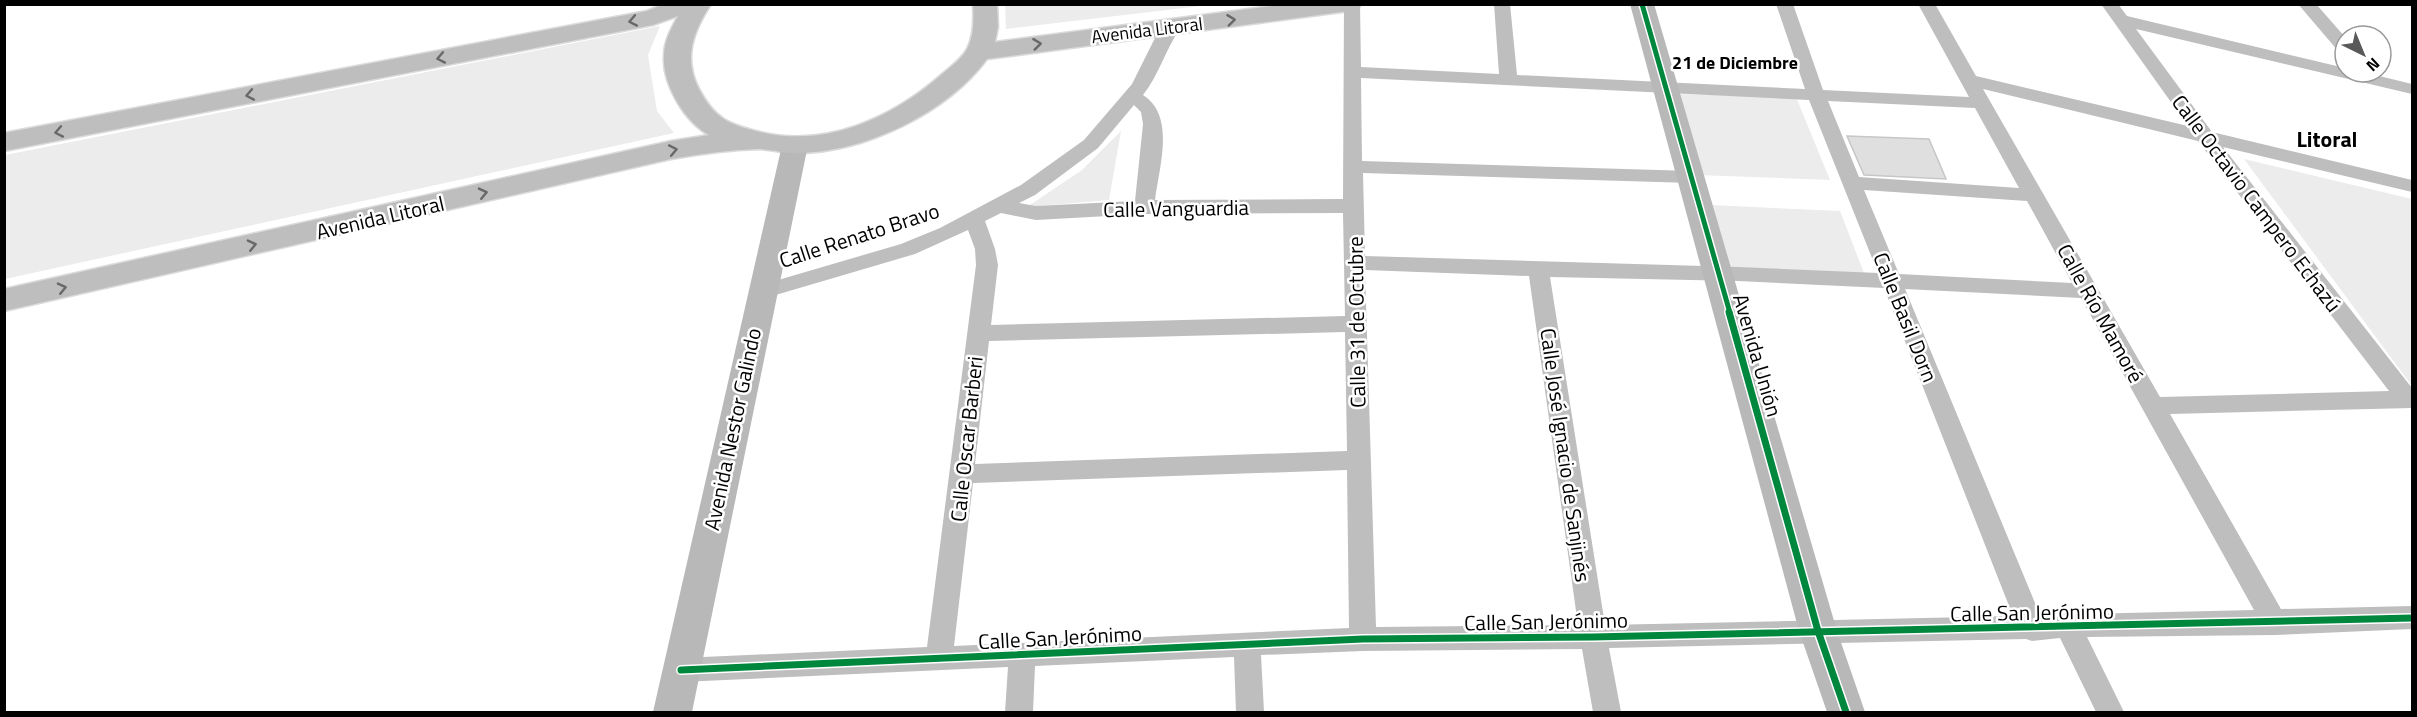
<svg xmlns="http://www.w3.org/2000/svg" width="2417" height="717" font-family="'Titillium Web',sans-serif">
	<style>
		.green { fill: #ececec }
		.building { fill: #dfdfdf; stroke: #c7c7c7; stroke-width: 1.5 }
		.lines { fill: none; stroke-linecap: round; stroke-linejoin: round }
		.primary-casing { stroke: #dbdbdb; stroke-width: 3 }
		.street { fill: #bebebe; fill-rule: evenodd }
		.secondary { fill: #b8b8b8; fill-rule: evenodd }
		.primary { fill: #bebebe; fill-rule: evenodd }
		.cycleway-far1-casing { stroke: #fff; stroke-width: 8 }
		.cycleway-casing { stroke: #fff; stroke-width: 10 }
		.cycleway-far1 { stroke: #00873e; stroke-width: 5 }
		.cycleway { stroke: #00873e; stroke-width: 7 }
		.oneway { stroke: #686868 }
		.labels { text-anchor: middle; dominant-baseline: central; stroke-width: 5; stroke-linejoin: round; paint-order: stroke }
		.far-street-label { font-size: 18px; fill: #000; stroke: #fff }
		.far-neighbourhood-label { font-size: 18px; font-weight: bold; fill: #000; stroke: #fff }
		.street-label { font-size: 21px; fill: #000; stroke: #fff }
		.neighbourhood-label { font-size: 22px; font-weight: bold; fill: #000; stroke: #fff }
	</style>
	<rect width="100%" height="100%" fill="#fff"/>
	<!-- green -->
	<g class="green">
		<path d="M1005,4H1209V5L1006,29Z"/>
		<path d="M660,26L648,55L657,111L674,133L5,279V155Z"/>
		<path d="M1671,94L1796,97L1830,180L1697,175Z"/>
		<path d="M1121,131L1109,200L1027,207L1082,170Z"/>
		<path d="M2244,159L2412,199V386Z"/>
		<path d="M1710,205L1840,211L1864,273L1728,267Z"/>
	</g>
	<!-- building -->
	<path class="building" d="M1847,136L1929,139L1946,179L1864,175Z"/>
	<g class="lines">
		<!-- primary casing -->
		<g class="primary-casing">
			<path id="primary" d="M664,4H711C693,32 683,58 699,89C715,119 728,124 760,132C826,148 892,118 941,75C949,68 962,59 967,49C974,36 974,19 973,4H997L998,27L995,42L1287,4H1361L1358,9L1349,11L987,59C947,113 865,152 799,153C785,154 771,149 758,149C729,150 700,154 671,159L4,311V289L671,141L709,135C685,122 662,84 664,56C664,41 671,29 678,16L653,25L4,151V133L647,11Z"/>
		</g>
		<!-- street -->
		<g class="street">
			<path d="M1344,4H1360L1361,67L1499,74L1494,4H1510L1517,75L1805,89L1776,4H1793L1823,90L1969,97L1918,4H1935L1976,76L2188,126L2101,4H2118L2127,16L2345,68V72H2363L2412,84V94L2136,29L2212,132L2412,180V192L2223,147L2412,388V408L2170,414L2281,609L2412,606V629L2275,635L2087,637L2124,712H2096L2060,638L2032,641L2026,639L1609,648L1621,712H1593L1582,649L1363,651L1261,655L1264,712H1236L1234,657L1035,666L1033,712H1005L1008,667L681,682L671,679L667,670L671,661L681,658L927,647L976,265L975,249L968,230L915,254L762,299L754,297L751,292L754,287L901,244L940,228L1021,185L1084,140L1132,84L1157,34L1166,23H1178L1181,27C1166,48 1159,75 1143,95C1176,116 1159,167 1155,200L1343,199ZM1361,78L1809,100L1878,273L1738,267L1365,256L1363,173L1692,183L1699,181L1702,177L1699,173L1692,171L1362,161ZM1983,89L2198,141L2389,391L2160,397ZM1828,101L1975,108L2019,188L1859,177ZM1134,105L1141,112L1143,124L1135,201L1036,206L1019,203L1035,195L1098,148ZM1864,190L2027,201L2072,283L1899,274ZM1001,213L1036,220L1144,214L1343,213L1345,316L991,325L998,265L995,249L985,221ZM1365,270L1529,276L1578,625L1376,627ZM1550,277L1738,281L1884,288L2013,616L1605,625ZM1905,289L2081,298L2254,610L2040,615ZM1345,332L1347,451L975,464L989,341ZM1347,470L1349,628L954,646L973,483Z"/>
			<path d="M2298,4H2316L2345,37V53L2339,52Z"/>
		</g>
		<!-- secondary -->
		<g class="secondary">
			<path d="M1630,4H1654L1837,631L1865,712H1827L1799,631Z"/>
			<path d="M795,137L804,139L808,145L692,712H653L782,145L786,139Z"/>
		</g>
		<!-- primary -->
		<use href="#primary" class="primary"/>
		<!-- cycleway-far1 casing -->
		<g class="cycleway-far1-casing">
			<path id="cycleway-far1" d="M1642,4L1730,313"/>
		</g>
		<!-- cycleway casing -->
		<g class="cycleway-casing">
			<g id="cycleway">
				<path d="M1729,312L1818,631L1846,712"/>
				<path d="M681,670L1363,639L1593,637L2412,618"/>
			</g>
		</g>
		<!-- cycleway-far1 -->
		<use href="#cycleway-far1" class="cycleway-far1"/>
		<!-- cycleway -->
		<use href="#cycleway" class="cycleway"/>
	</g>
	<!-- one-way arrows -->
	<defs><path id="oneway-chevron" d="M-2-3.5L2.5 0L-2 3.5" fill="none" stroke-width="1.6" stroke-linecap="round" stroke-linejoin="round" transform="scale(1.5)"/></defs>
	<g class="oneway">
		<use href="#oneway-chevron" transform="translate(1231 20) rotate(-7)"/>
		<use href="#oneway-chevron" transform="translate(633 21) rotate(169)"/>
		<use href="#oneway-chevron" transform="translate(1037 44) rotate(-7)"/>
		<use href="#oneway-chevron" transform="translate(441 58) rotate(169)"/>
		<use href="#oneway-chevron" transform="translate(250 95) rotate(169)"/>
		<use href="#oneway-chevron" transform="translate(59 132) rotate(169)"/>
		<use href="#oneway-chevron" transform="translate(673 150) rotate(-11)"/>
		<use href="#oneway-chevron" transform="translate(483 193) rotate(-13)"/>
		<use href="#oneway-chevron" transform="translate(252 245) rotate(-13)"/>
		<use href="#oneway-chevron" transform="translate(62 288) rotate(-13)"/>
	</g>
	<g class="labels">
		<!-- far-street labels -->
		<g class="far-street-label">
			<text transform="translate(1147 30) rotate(-7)">Avenida Litoral</text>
		</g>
		<!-- far-neighbourhood labels -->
		<g class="far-neighbourhood-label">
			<text x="1735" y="62">21 de Diciembre</text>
		</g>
		<!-- street labels -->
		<g class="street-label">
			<text transform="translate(2257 203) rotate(53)">Calle Octavio Campero Echazú</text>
			<text transform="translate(1176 208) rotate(-1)">Calle Vanguardia</text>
			<text transform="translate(380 217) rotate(-13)">Avenida Litoral</text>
			<text transform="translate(859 235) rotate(-18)">Calle Renato Bravo</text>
			<text transform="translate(2101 313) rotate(61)">Calle Río Mamoré</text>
			<text transform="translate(1906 317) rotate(68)">Calle Basil Dorn</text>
			<text transform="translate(1356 322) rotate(-91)">Calle 31 de Octubre</text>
			<text transform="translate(1758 355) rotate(74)">Avenida Unión</text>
			<text transform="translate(732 429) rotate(-78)">Avenida Nestor Galindo</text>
			<text transform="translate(966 439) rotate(-84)">Calle Oscar Barberi</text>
			<text transform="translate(1566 455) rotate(82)">Calle José Ignacio de Sanjinés</text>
			<text transform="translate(2032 612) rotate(-1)">Calle San Jerónimo</text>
			<text transform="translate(1546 621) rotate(-1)">Calle San Jerónimo</text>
			<text transform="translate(1060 637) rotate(-3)">Calle San Jerónimo</text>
		</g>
		<!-- neighbourhood labels -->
		<g class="neighbourhood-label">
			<text x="2327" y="139">Litoral</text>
		</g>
	</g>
	<!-- border -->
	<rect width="2417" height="717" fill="none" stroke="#000000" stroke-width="12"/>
	<!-- north arrow -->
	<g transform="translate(2363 54) rotate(137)"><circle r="28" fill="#ffffff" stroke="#999999" stroke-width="1.5"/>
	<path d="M0-4.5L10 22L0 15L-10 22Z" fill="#595959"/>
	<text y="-9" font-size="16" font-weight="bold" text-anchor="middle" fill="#000000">N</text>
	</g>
</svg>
